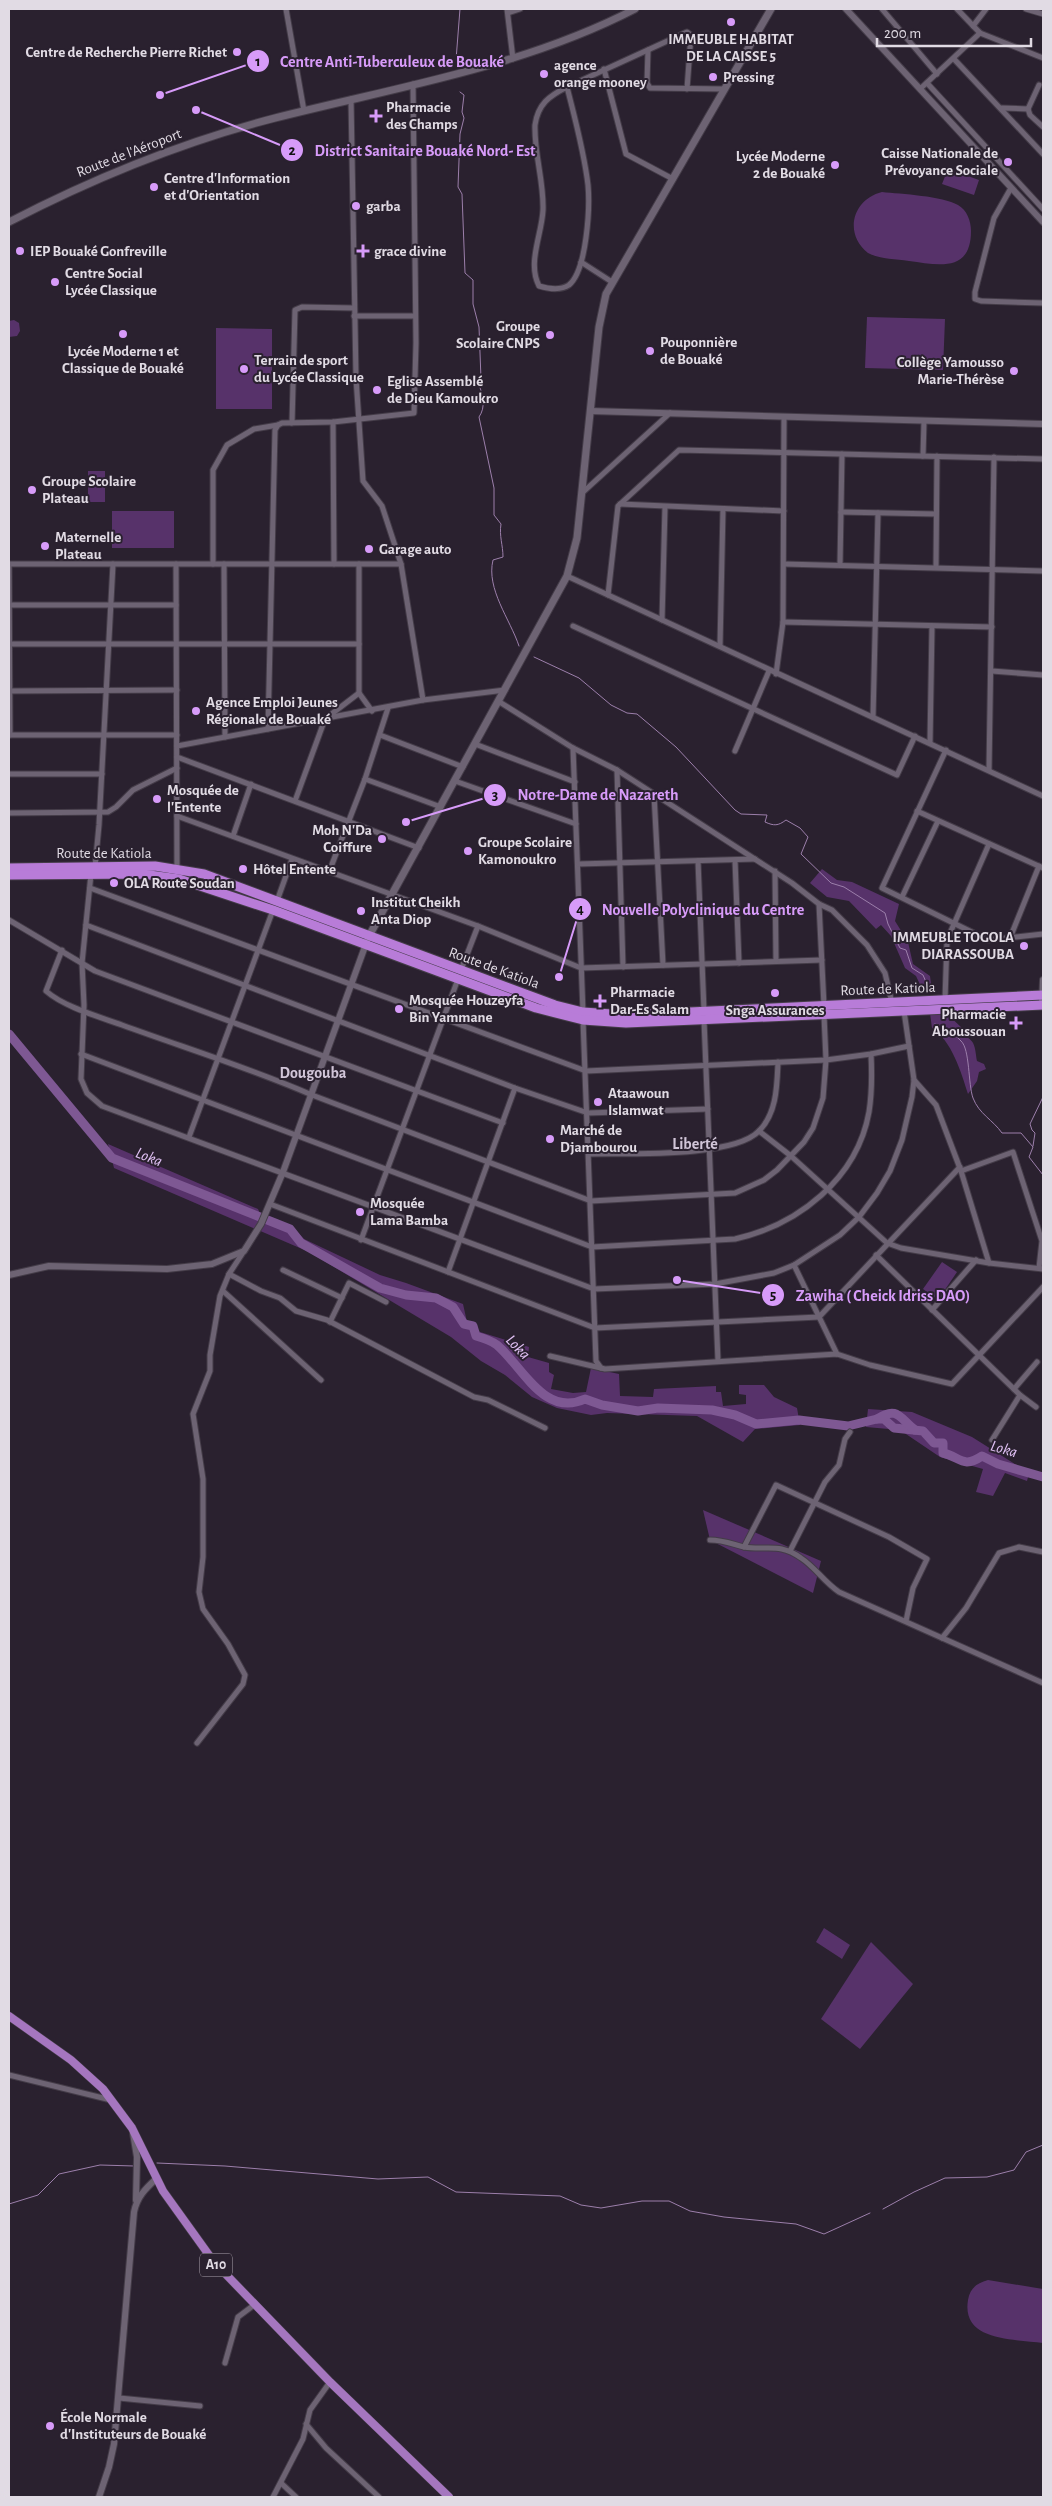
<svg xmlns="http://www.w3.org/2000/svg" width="1052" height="2506" font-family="'Alegreya Sans',sans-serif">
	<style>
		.green { fill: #57326a }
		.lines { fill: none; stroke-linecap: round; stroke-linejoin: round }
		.stream { stroke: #9c7fab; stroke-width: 1 }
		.river { stroke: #7e5893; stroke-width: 9 }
		.minor-casing { stroke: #443c48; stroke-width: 7 }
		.tertiary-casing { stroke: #443c48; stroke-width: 8 }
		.secondary-casing { stroke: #443c48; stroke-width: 9 }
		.primary-casing { stroke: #443c48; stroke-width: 9 }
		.trunk-casing { stroke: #443c48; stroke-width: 11 }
		.minor { stroke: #6d6373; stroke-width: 5 }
		.tertiary { stroke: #6d6373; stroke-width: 6 }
		.secondary { stroke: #6d6373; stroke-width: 7 }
		.primary { stroke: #a576bf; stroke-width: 8 }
		.trunk { stroke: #b87cd8; stroke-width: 9 }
		.poi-dot { fill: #d79bf9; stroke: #2a212f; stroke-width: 2 }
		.labels { text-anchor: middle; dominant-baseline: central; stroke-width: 4; stroke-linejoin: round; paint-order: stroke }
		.shield { fill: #2a212f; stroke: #aaa3ae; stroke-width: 1 }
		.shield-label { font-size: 14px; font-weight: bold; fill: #e1dbe4 }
		.poi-label { font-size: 15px; font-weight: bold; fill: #e1dbe4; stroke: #2a212f; text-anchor: start }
		.street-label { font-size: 15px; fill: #e1dbe4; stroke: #2a212f }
		.neighbourhood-label { font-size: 16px; font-weight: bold; fill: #d1c5d8; stroke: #2a212f }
		.water-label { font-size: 16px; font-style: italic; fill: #e2c2f6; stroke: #2a212f }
		.leader { fill: none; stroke: #d79bf9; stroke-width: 2 }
		.callout-dot { fill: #d79bf9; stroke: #2a212f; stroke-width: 2 }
		.mark-label { font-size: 15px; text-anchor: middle; font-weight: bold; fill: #111 }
		.callout-label { font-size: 16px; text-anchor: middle; font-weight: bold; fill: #d79bf9; stroke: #2a212f; stroke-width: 4; stroke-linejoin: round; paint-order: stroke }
	</style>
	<rect width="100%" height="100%" fill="#2a212f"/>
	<!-- green -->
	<g class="green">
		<path d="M948,169L979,180L974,195L942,184Z"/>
		<path d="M882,192C901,194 943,196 958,205C967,210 971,221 971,231C971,273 938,265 909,261C895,259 880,259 868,253C843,233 853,199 882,192Z"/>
		<path d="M867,317L945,319L943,370L865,368Z"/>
		<path d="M14,320L19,323L20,331L17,336L9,337V321Z"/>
		<path d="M216,328L272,329V409H216Z"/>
		<rect x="88" y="471" width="17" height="31"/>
		<rect x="112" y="511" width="62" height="37"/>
		<path d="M822,869L837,880L852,882L899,904L895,921L908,942L913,964L930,976L932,991H923L916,976L905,968L891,936L881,925L876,929L849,901L827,897L810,883Z"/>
		<path d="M945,1012L962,1028L963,1036C976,1039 975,1050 977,1061L984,1064L986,1069L979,1072L977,1081L968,1094C961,1072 952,1041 932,1028L930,1013Z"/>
		<path d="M108,1144L258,1209L261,1216L293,1228L304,1239L380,1275L406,1283L463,1304L467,1322L480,1332L529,1347L528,1357L549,1363V1372L554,1375L551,1389L573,1393L586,1392L591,1368L619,1374L620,1396L653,1397L654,1389L716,1386V1392H721L723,1406L746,1404V1395L739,1394V1385H764L774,1397L797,1408L800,1425L755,1429L743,1442L697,1416L607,1413L591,1415L557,1408L532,1397L505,1375L481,1361L451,1337L309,1252L114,1168Z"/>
		<path d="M942,1262L957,1272L938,1300L923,1289Z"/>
		<path d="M868,1409L912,1412L972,1437L1029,1473L1027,1481L1005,1473L993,1496L976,1492L983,1469L940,1457L900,1430L866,1427Z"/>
		<path d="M703,1510L821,1561L813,1593L710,1540Z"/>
		<path d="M824,1928L850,1945L842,1959L816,1942Z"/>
		<path d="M871,1942L913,1984L860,2049L821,2019Z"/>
		<path d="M988,2280L1043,2289V2343C1015,2339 961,2342 968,2300C970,2288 977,2283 988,2280Z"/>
	</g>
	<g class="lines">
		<!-- stream -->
		<g class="stream">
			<path d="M456,60L460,9"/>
			<path d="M460,92L464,95L462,112L464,118L460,134L458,187L462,194L465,273L473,280V304L479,327L481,379L479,385C483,395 486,407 479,417L494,488V515L501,524C499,536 503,545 503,557L493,560C486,589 510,619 519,646"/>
			<path d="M534,657L579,678L611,705L627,713L637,714L676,747L735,810L741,814L767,815L765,822C774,826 778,826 786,820L800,828L808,837L801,854L831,883L844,887L885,913L888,924L900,948L906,950L912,968L923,975L926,982"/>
			<path d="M935,1024C943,1029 954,1033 961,1041C970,1049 968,1084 973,1098C979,1114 993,1120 1002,1133H1021L1033,1147L1029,1157L1043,1175"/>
			<path d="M1033,1146L1035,1133L1032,1130L1030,1124L1043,1097"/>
			<path d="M157,2163L225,2166L378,2179L428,2177L456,2192L560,2196L581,2205L601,2208L642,2201H669L690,2211L724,2217L796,2224L824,2234L870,2213"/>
			<path d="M9,2204L38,2195L59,2174L100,2165L134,2166"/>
			<path d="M883,2209L914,2192L945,2178L987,2177L1014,2170L1026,2152L1043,2145"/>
		</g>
		<!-- river -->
		<g class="river">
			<path d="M9,1034L112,1158L290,1229L301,1243L380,1288L406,1295L436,1298L453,1307L464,1324L473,1326L476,1336C483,1338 492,1341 497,1345C522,1366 544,1418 585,1399L602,1405L638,1411L658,1408L712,1410L735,1415L756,1424L799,1420L848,1426L877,1419H884L894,1428L923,1431L934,1443H943V1453C960,1457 963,1469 982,1456L998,1464L1043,1477"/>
			<path d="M877,1419C898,1405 900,1419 915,1430"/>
		</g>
		<!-- minor casing -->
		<g class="minor-casing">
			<g id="minor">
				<path d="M286,9L304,111"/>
				<path d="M507,9L513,59"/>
				<path d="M882,9L937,74"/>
				<path d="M957,9L980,33L1043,58"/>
				<path d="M1026,9L1043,14"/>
				<path d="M508,13L520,9"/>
				<path d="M973,26L986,9"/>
				<path d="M648,50L647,83L650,88L725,89"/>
				<path d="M954,59L1043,154"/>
				<path d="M604,69L626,154L673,179"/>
				<path d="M927,83L1043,209"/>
				<path d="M567,87C575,119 584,151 588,185C590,207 587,270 569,285C560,291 549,289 539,286C527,263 542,234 543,210C544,181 534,154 535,125C538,104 549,96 567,87L687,32L691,35L687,89"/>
				<path d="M920,89L980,33"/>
				<path d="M351,99L356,378L363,481L382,506L401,564L423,700"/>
				<path d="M1002,108L1028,109L1030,115L1043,127"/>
				<path d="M1028,109L1039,85"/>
				<path d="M1011,188L994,218L975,292V299L981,301L1043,303"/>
				<path d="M581,262L612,282"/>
				<path d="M354,316H415"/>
				<path d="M333,422L334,564"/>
				<path d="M292,423L295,310L302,307L354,308"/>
				<path d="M923,456L924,421"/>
				<path d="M582,493L670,413"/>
				<path d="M620,504L784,511"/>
				<path d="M841,512L936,514"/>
				<path d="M9,564H401"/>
				<path d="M9,564L10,735"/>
				<path d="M176,564L177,868"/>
				<path d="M213,564V470L227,445L254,429L278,425"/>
				<path d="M224,564L225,737"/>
				<path d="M359,564V693L372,711"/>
				<path d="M784,564L1043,571"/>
				<path d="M840,565L842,454"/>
				<path d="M936,567L937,456"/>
				<path d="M567,576L1043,796"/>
				<path d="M608,595L618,506L679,450L1043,459"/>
				<path d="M9,605H176"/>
				<path d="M662,620L665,507"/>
				<path d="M783,622L992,627"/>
				<path d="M573,626L897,775L915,736"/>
				<path d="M9,644H359"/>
				<path d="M720,646L723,509"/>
				<path d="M992,671L1043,675"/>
				<path d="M776,674L783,622L784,418"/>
				<path d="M9,691L177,690"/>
				<path d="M498,701L573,748L617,770L792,883L819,904L832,910L867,945L885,973L892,1003"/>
				<path d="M873,717L878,513"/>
				<path d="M268,729L275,430L278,425L282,423L333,422L414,413L416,343L413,84"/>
				<path d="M9,735H177"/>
				<path d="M380,735L463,767"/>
				<path d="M930,743L932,626"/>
				<path d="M475,744L575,782"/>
				<path d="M177,746L423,700L505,690"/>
				<path d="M573,748L583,1012"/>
				<path d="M946,750L882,888L988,940L1043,934"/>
				<path d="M735,751L769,671"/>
				<path d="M177,757L419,848"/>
				<path d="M617,770L623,967"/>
				<path d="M989,770L994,457"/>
				<path d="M9,774H102"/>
				<path d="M365,779L441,807"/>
				<path d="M455,781L576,824"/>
				<path d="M654,794L663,965"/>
				<path d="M295,801L325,719L359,693"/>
				<path d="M917,811L1043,868"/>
				<path d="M9,813L108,812L116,807L133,790L177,768"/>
				<path d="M177,816L478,926L581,968L822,960"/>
				<path d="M233,836L251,784"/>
				<path d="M735,860L739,963"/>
				<path d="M698,861L704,1011"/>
				<path d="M578,864L755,859"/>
				<path d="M95,867L99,825L113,564"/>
				<path d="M775,871L776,961"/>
				<path d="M329,872L365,779L388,708"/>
				<path d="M91,874L82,963L84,1005L81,1079L87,1093L102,1106L594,1289L715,1284L774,1273L794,1265L840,1235L859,1217L877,1193L890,1171L902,1140L912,1097L914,1080L904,1011"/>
				<path d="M90,888L586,1071L826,1060L871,1054L909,1046"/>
				<path d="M902,897L938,821"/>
				<path d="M277,901L292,859"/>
				<path d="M819,904L824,1006"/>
				<path d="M9,920L95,971L503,1123"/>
				<path d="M86,925L515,1088L588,1113L708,1109"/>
				<path d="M1010,938L1039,866"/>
				<path d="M62,950L46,991C64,1007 100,1017 122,1025C185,1048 250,1068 312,1095L591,1201L735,1193L764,1180L777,1170L804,1142L813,1128L823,1098L826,1060L824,1015"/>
				<path d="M461,970L478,926"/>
				<path d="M945,1000L947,940L989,844"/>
				<path d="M583,1020L596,1361L601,1368"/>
				<path d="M704,1020L718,1361"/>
				<path d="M81,1054L592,1247L735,1239C798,1225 857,1179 869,1112C872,1093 872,1073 871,1054"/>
				<path d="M914,1080L936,1105L961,1171L989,1263"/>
				<path d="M759,1131L791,1156L887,1243L901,1248L989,1263L1043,1269"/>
				<path d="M189,1137L273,910"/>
				<path d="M589,1154C627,1153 733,1158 759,1131C777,1113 777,1085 778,1062"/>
				<path d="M961,1171L1013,1152L1042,1241L1039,1268"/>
				<path d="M270,1204L595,1328L819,1317L960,1167"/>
				<path d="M361,1240L458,979"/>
				<path d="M876,1255L1020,1395L1036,1407"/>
				<path d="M794,1265L837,1354"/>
				<path d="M283,1270L342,1298"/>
				<path d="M448,1272L515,1088"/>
				<path d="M229,1274L261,1291L280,1298L296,1311L327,1320L474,1397L488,1400L545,1428"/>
				<path d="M223,1291L321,1380"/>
				<path d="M932,1310L976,1260"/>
				<path d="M330,1322L349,1283L386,1302"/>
				<path d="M550,1356L605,1369L837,1354L870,1365L952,1384L1043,1287"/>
				<path d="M1014,1389L1037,1362"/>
				<path d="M992,1440L1020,1395"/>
				<path d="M710,1540C723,1540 732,1544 744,1547C766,1551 779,1542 801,1558C815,1567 824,1582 839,1592L1043,1683"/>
				<path d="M744,1547L776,1485L889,1537L927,1559L913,1588L906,1621"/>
				<path d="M790,1551L825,1482L839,1465L845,1439L850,1432"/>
				<path d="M942,1638L966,1608L999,1553L1019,1547L1043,1552"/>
				<path d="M197,1743L243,1684L245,1675L228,1644L203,1609L199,1592L203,1557V1479L193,1414L210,1371V1355L220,1296L229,1274L244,1251"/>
				<path d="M9,2075L111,2100"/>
				<path d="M225,2363L238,2317L254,2305"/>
				<path d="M119,2398L200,2406"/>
				<path d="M306,2424L326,2448L379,2497"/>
				<path d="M281,2483L296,2497"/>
				<path d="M273,2497L303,2439L310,2410L330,2382"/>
			</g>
		</g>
		<!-- tertiary casing -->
		<g class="tertiary-casing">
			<g id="tertiary">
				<path d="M846,9L1043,222"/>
				<path d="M590,411L1043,424"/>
				<path d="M1042,1005L1043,980"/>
				<path d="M9,1275L49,1266L167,1269L212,1264L244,1251L261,1224L283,1172L367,941"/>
				<path d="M133,2133L137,2157L136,2200"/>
				<path d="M99,2497L109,2467L114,2444L134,2212C137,2197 145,2189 157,2178"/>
			</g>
		</g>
		<!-- secondary casing -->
		<g class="secondary-casing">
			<g id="secondary">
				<path d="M9,222C94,178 182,142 275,118C397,87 523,67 635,9"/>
				<path d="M369,936L567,576L577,538L599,327L606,294L771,9"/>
			</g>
		</g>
		<!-- primary casing -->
		<g class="primary-casing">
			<path id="primary" d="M9,2016L71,2060L103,2089L132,2128L163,2191L214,2262L330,2382L449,2497"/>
		</g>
		<!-- trunk casing -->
		<g class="trunk-casing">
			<g id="trunk">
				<path d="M9,868L155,866L204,874L555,1005L583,1012L626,1015L1043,995"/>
				<path d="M9,875L142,874L179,879L273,910L536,1008L583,1020L626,1023L1043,1005"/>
			</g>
		</g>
		<!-- minor -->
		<use href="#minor" class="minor"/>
		<!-- tertiary -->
		<use href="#tertiary" class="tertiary"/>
		<!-- secondary -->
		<use href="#secondary" class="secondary"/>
		<!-- primary -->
		<use href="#primary" class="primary"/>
		<!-- trunk -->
		<use href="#trunk" class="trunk"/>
	</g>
	<!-- markers -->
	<g class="poi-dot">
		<circle cx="731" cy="22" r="5"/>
		<circle cx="237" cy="52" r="5"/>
		<circle cx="544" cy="74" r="5"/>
		<circle cx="713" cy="77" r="5"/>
		<path d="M373.5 108.5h5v5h5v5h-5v5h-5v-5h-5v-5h5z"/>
		<circle cx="1008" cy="162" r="5"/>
		<circle cx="835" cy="165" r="5"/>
		<circle cx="154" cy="187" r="5"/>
		<circle cx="356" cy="206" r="5"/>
		<circle cx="20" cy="251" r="5"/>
		<path d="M360.5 243.5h5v5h5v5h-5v5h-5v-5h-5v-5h5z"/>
		<circle cx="55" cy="282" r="5"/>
		<circle cx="123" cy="334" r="5"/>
		<circle cx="550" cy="335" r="5"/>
		<circle cx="650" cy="351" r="5"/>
		<circle cx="244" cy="369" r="5"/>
		<circle cx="1014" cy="371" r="5"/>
		<circle cx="377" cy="390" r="5"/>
		<circle cx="32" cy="490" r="5"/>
		<circle cx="45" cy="546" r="5"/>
		<circle cx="369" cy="549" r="5"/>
		<circle cx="196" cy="711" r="5"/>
		<circle cx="157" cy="799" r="5"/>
		<circle cx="382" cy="839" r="5"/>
		<circle cx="468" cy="851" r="5"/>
		<circle cx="243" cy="869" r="5"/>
		<circle cx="114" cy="883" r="5"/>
		<circle cx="361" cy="911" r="5"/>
		<circle cx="1024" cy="946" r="5"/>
		<circle cx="775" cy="993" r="5"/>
		<path d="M597.5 993.5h5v5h5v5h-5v5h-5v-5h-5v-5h5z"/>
		<circle cx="399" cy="1009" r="5"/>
		<path d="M1013.5 1015.5h5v5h5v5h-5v5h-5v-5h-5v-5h5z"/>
		<circle cx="598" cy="1102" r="5"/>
		<circle cx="550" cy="1139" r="5"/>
		<circle cx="360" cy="1212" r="5"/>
		<circle cx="50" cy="2426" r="5"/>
	</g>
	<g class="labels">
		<!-- shield labels -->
		<rect class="shield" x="200" y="2253.5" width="32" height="23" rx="4"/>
		<g class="shield-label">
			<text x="216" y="2265">A10</text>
		</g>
		<!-- poi labels -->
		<g class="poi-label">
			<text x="731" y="39" text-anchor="middle">IMMEUBLE HABITAT<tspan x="731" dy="17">DE LA CAISSE 5</tspan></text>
			<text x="227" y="52" text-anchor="end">Centre de Recherche Pierre Richet</text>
			<text x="554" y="65">agence<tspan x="554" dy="17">orange mooney</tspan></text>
			<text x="723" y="77">Pressing</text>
			<text x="386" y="107">Pharmacie<tspan x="386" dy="17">des Champs</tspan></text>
			<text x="998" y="153" text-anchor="end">Caisse Nationale de<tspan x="998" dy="17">Prévoyance Sociale</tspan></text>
			<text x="825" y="156" text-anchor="end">Lycée Moderne<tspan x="825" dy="17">2 de Bouaké</tspan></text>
			<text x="164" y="178">Centre d'Information<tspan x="164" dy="17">et d'Orientation</tspan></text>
			<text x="366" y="206">garba</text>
			<text x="30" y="251">IEP Bouaké Gonfreville</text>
			<text x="374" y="251">grace divine</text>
			<text x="65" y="273">Centre Social<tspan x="65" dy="17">Lycée Classique</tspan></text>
			<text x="540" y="326" text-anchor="end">Groupe<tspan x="540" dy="17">Scolaire CNPS</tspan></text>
			<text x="660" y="342">Pouponnière<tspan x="660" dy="17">de Bouaké</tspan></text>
			<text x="123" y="351" text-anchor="middle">Lycée Moderne 1 et<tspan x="123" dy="17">Classique de Bouaké</tspan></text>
			<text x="254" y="360">Terrain de sport<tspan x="254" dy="17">du Lycée Classique</tspan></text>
			<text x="1004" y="362" text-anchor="end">Collège Yamousso<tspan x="1004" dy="17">Marie-Thérèse</tspan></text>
			<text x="387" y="381">Eglise Assemblé<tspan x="387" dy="17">de Dieu Kamoukro</tspan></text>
			<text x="42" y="481">Groupe Scolaire<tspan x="42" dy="17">Plateau</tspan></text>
			<text x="55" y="537">Maternelle<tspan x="55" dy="17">Plateau</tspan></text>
			<text x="379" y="549">Garage auto</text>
			<text x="206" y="702">Agence Emploi Jeunes<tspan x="206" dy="17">Régionale de Bouaké</tspan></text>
			<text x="167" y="790">Mosquée de<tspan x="167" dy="17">l'Entente</tspan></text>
			<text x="372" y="830" text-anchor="end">Moh N'Da<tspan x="372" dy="17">Coiffure</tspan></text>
			<text x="478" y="842">Groupe Scolaire<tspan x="478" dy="17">Kamonoukro</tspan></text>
			<text x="253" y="869">Hôtel Entente</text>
			<text x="124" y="883">OLA Route Soudan</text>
			<text x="371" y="902">Institut Cheikh<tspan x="371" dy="17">Anta Diop</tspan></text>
			<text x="1014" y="937" text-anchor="end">IMMEUBLE TOGOLA<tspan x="1014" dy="17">DIARASSOUBA</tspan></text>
			<text x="610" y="992">Pharmacie<tspan x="610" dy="17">Dar-Es Salam</tspan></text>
			<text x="409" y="1000">Mosquée Houzeyfa<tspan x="409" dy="17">Bin Yammane</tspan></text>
			<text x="775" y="1010" text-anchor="middle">Snga Assurances</text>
			<text x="1006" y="1014" text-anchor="end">Pharmacie<tspan x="1006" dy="17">Aboussouan</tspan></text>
			<text x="608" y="1093">Ataawoun<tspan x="608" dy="17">Islamwat</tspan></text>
			<text x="560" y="1130">Marché de<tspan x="560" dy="17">Djambourou</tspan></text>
			<text x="370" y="1203">Mosquée<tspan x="370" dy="17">Lama Bamba</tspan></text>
			<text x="60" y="2417">École Normale<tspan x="60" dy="17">d'Instituteurs de Bouaké</tspan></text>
		</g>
		<!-- street labels -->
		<g class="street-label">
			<text transform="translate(129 153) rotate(-21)">Route de l'Aéroport</text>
			<text x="104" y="853">Route de Katiola</text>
			<text transform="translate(494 968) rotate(20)">Route de Katiola</text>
			<text transform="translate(888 989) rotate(-2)">Route de Katiola</text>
		</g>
		<!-- neighbourhood labels -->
		<g class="neighbourhood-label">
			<text x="313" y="1073">Dougouba</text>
			<text x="695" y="1144">Liberté</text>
		</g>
		<!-- water labels -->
		<g class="water-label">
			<text transform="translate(149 1157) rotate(22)">Loka</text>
			<text transform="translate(518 1347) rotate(46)">Loka</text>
			<text transform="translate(1004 1449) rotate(16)">Loka</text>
		</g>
	</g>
	<!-- callouts -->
	<path class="leader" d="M160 95L258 61M196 110L292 150M406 822L495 795M559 977L580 909M677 1280L773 1295"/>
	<g class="callout-dot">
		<circle cx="160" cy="95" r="5"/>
		<circle cx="196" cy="110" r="5"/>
		<circle cx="406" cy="822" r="5"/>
		<circle cx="559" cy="977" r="5"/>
		<circle cx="677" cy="1280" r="5"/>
		<circle cx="258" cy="61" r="12"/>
		<circle cx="292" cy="150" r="12"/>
		<circle cx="495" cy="795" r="12"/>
		<circle cx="580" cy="909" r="12"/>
		<circle cx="773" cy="1295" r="12"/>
	</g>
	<g class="mark-label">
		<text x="258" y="66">1</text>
		<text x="292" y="155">2</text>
		<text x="495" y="800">3</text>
		<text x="580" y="914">4</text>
		<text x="773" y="1300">5</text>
	</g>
	<g class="callout-label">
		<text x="392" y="67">Centre Anti-Tuberculeux de Bouaké</text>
		<text x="425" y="156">District Sanitaire Bouaké Nord- Est</text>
		<text x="598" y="800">Notre-Dame de Nazareth</text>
		<text x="703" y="915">Nouvelle Polyclinique du Centre</text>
		<text x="883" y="1301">Zawiha ( Cheick Idriss DAO)</text>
	</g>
	<!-- border -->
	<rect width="1052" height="2506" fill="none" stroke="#e1dbe4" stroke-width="20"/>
	<!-- scale -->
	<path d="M877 38v8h154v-8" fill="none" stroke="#e1dbe4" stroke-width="2.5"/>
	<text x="884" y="38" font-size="15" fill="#e1dbe4" stroke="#2a212f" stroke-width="4" paint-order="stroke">200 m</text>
</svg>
